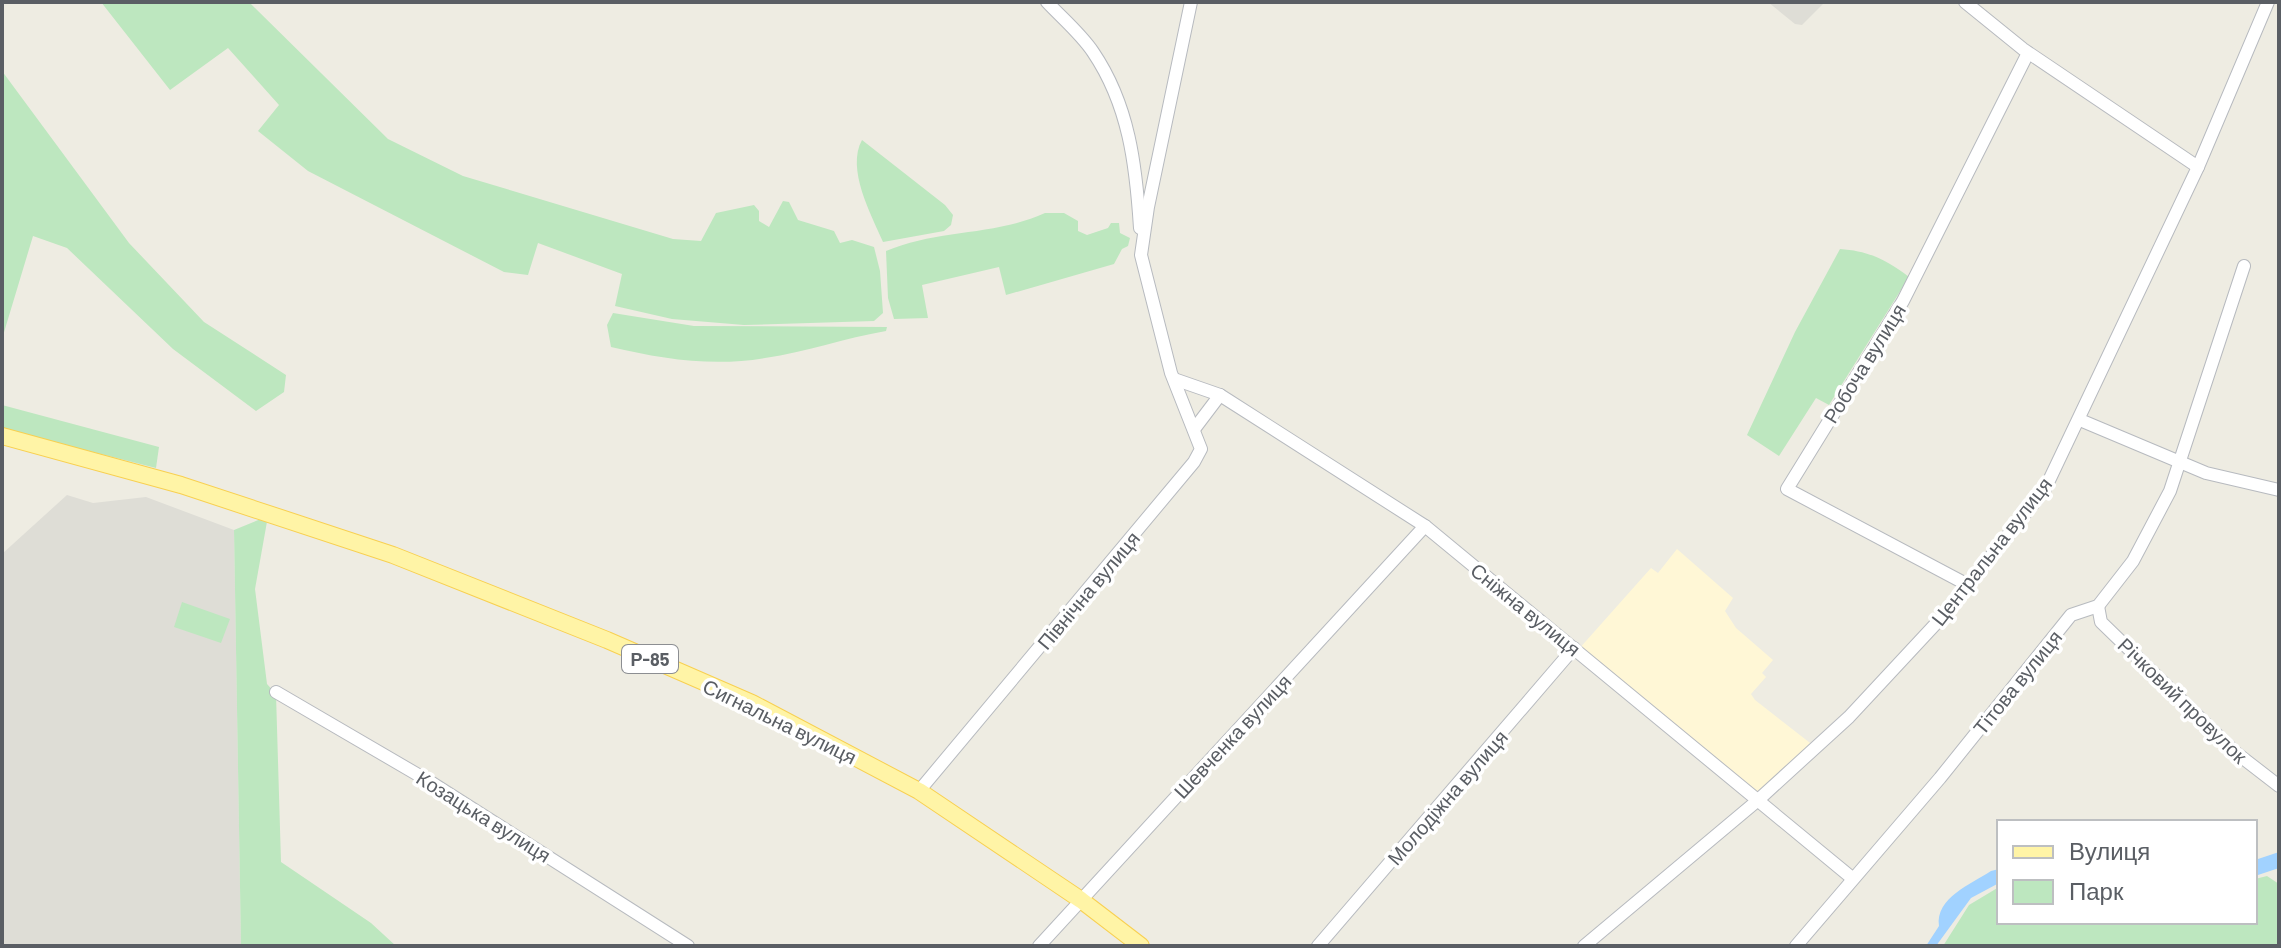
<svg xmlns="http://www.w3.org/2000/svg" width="2281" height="948" font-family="Barlow,sans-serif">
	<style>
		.commercial { fill: #fff7d6 }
		.industrial { fill: #deddd6 }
		.green { fill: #bde7bf }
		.water { fill: #a1d2ff }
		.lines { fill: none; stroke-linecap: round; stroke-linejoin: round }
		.minor-casing { stroke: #b7babf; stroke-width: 14 }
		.major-casing { stroke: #f8d051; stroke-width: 18 }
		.minor { stroke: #fff; stroke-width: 12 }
		.major { stroke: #fff4a6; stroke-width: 16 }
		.labels { text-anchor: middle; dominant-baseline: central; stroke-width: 7; stroke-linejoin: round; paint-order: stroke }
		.shield { fill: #fff; stroke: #8c8e92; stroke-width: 2 }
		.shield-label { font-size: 18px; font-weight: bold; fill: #5a5e64 }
		.street-label { font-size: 20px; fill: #5a5e64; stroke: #fff }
	</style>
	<rect width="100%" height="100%" fill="#eeece2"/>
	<!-- commercial -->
	<path class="commercial" d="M1677,549L1733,598L1725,611L1736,628L1773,660L1762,673L1766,677L1751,694L1755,700L1814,746L1757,800L1578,650L1651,568L1658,573Z"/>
	<!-- industrial -->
	<g class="industrial">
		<path d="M1768,2H1825L1802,25L1795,24Z"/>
		<path d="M67,495L93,503L146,497L234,530L241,946H2V554Z"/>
	</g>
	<!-- green -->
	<g class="green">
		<path d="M101,2H249L388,139L463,176L673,239L701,241L716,213L754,205L759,211V221L769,227L783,201L789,202L798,220L834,231L840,243L852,240L874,247L880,271L883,313L874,321L744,325L672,319L615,306L622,274L538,243L528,275L504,272L308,171L258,131L279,105L228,48L170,90Z"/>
		<path d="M2,71L129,243L204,322L286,375L284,392L256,411L173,349L67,248L33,236L2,339Z"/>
		<path d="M862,140L945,205L953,215L951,225L944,231L883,242C871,214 846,169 862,140Z"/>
		<path d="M1045,213H1064L1078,221V231L1087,235L1108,228L1111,223H1119L1120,233L1130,238L1128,246L1122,249L1114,264L1006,295L999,267L922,285L928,318L894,319L888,298L886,251C937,229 995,236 1045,213Z"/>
		<path d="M1840,249C1869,251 1887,260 1909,277L1829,405L1816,398L1779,456L1747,435L1795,332Z"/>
		<path d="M613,313L694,326L887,327L886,331C845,338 806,352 765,358C713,367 662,359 611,347L607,325Z"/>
		<path d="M2,405L159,447L156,468L2,429Z"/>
		<path d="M268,516L255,589L267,684L276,694L281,862L371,923L396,946H241L234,530Z"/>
		<path d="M182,602L230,619L221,643L174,627Z"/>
		<path d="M2267,876L2279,884V946H1943L1969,905L1999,887V922H2255V879Z"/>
	</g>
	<!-- water -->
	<g class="water">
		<path d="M2279,852V868L2255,876V860Z"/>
		<path d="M1999,869V883L1971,898L1936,946H1926L1939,926C1935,898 1971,884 1991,871Z"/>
	</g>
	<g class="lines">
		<!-- minor casing -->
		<g class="minor-casing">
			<g id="minor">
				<path d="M1047,2C1062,18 1081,34 1093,52C1129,105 1136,165 1140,228"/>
				<path d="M1965,2L2023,49L2198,167"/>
				<path d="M1174,379L1220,395L1425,526L1852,878"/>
				<path d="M2080,420L2206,473L2279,490"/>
				<path d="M1195,428L1220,395"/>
				<path d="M1968,585L1787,489L1903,301L2028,53"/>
				<path d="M2098,606L2101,622L2235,752L2279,786"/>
				<path d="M276,692L432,783L688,946"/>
				<path d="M919,791L1194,462L1201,449L1171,373L1141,255L1148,207L1191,2"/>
				<path d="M1039,946L1425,526"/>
				<path d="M1318,946L1574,648"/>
				<path d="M1584,946L1757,801L1849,717L1943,616L2045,489L2198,167L2268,2"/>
				<path d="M1796,946L1940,778L2071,615L2098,606L2133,561L2170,491L2244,266"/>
			</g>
		</g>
		<!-- major casing -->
		<g class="major-casing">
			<path id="major" d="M2,436L181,485L393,555L607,640L752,703L919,791L1081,900L1141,946"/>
		</g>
		<!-- minor -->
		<use href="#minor" class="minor"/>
		<!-- major -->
		<use href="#major" class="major"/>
	</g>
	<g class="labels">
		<!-- shield labels -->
		<rect class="shield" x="622" y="645" width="56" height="28" rx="6"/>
		<g class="shield-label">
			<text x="650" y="659">Р-85</text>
		</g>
		<!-- street labels -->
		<g class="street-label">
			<text transform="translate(1864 363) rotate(-58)">Робоча вулиця</text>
			<text transform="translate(1991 551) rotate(-52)">Центральна вулиця</text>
			<text transform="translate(1088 590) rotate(-50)">Північна вулиця</text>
			<text transform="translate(1526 609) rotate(39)">Сніжна вулиця</text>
			<text transform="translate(2017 682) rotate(-51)">Тітова вулиця</text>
			<text transform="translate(2183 700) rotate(44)">Річковий провулок</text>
			<text transform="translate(780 721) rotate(26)">Сигнальна вулиця</text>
			<text transform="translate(1232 736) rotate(-47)">Шевченка вулиця</text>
			<text transform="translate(1447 797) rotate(-49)">Молодіжна вулиця</text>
			<text transform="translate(484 816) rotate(32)">Козацька вулиця</text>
		</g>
	</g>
	<!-- border -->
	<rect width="2281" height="948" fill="none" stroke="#5a5e64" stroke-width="8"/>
	<!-- legend -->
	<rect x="1997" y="820" width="260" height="104" fill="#ffffff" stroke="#bdbfc1" stroke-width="2"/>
	<rect x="2013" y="846" width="40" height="12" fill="#fff4a6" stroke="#bdbfc1" stroke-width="2"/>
	<text x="2069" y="860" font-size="24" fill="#5a5e64">Вулиця</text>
	<rect x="2013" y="880" width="40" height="24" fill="#bde7bf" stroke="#bdbfc1" stroke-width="2"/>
	<text x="2069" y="900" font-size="24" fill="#5a5e64">Парк</text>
</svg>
